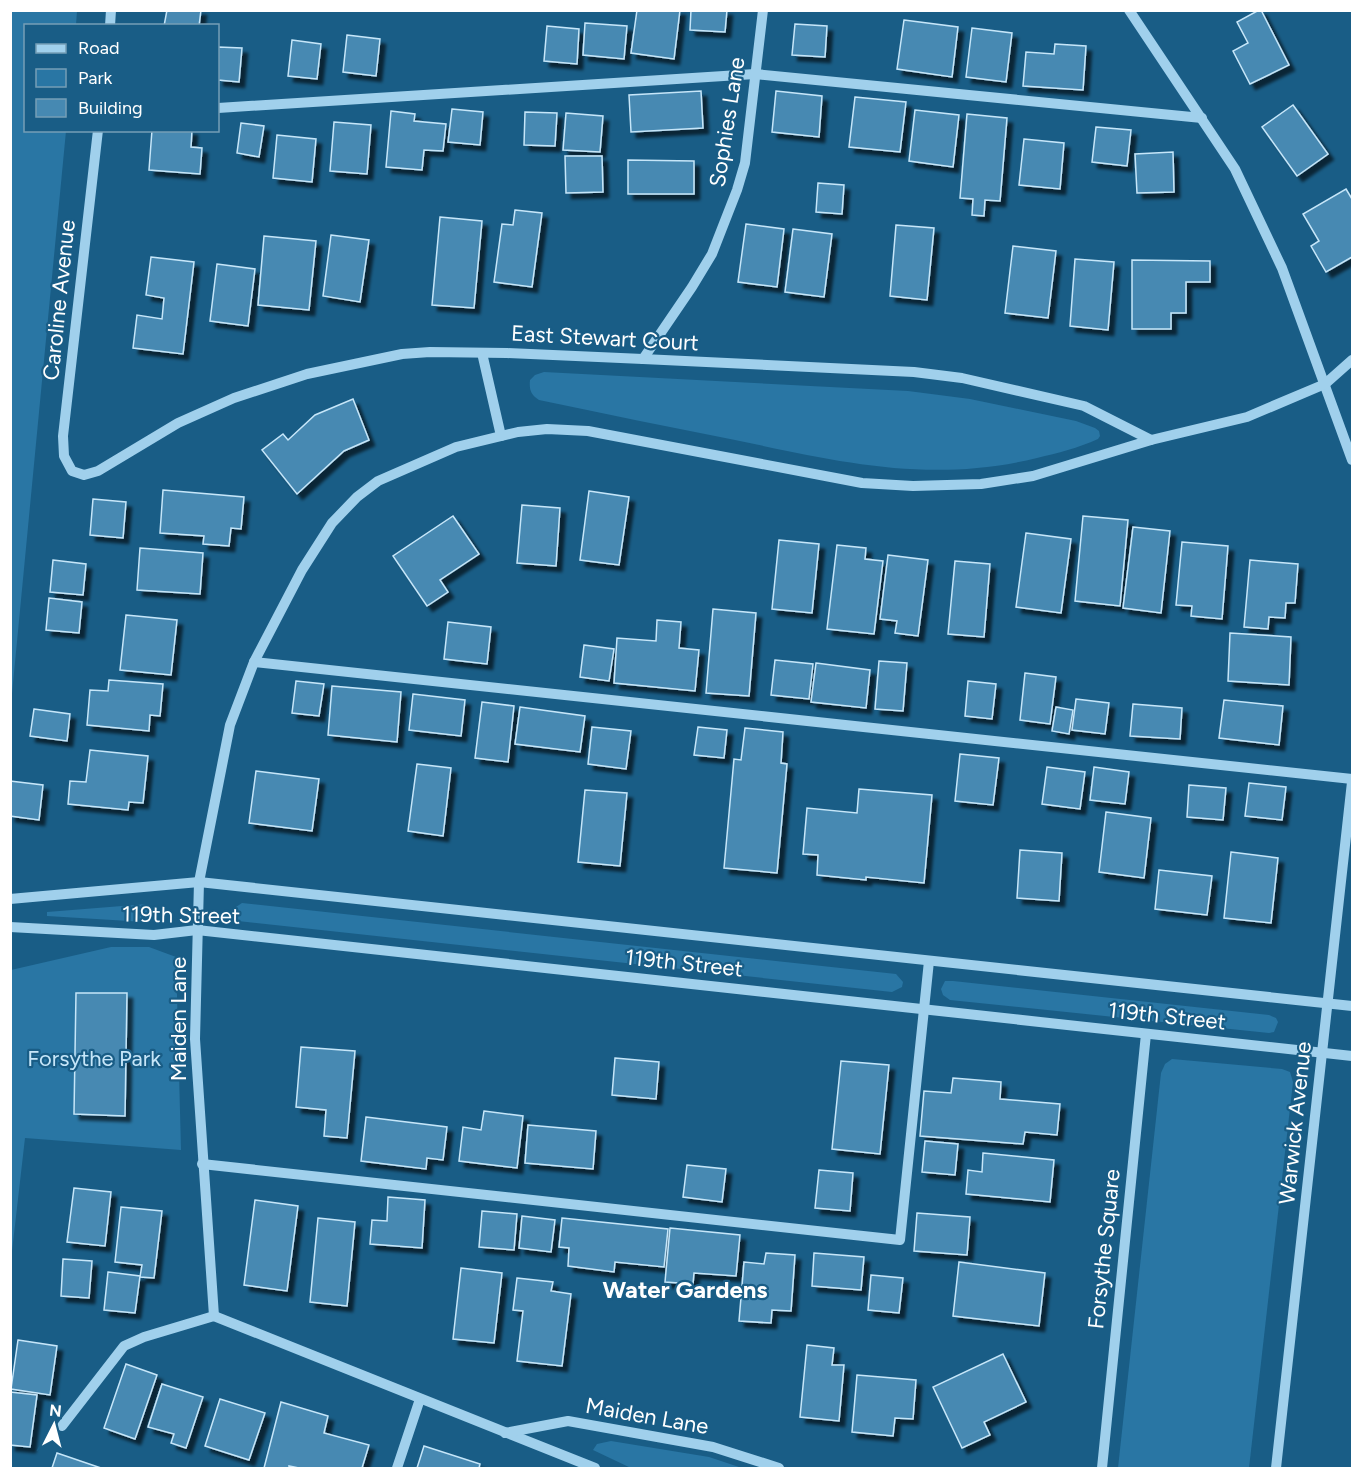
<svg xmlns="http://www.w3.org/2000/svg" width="1363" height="1479" font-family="Figtree,sans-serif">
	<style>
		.green { fill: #2976a4 }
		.building { fill: #4689b2; stroke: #c6e6f9; stroke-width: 1.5; filter: url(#shadow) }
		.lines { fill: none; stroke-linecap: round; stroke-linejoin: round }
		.minor { stroke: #a0d0ec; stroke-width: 10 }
		.labels { text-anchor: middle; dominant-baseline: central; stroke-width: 4.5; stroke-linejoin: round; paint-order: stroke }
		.street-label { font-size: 22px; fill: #fff; stroke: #195d86 }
		.park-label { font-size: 22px; fill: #c6e6f9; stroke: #195d86 }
		.neighbourhood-label { font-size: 24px; font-weight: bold; fill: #fff; stroke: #195d86 }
	</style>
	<defs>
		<filter id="shadow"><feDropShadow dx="5.5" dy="5.5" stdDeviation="1.5" flood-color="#0009"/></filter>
	</defs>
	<rect width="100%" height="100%" fill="#195d86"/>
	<!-- green -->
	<g class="green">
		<path d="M11,10L77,11L76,25L26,26V130L66,131L11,704Z"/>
		<path d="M544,372L908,391L970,399L1076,421L1095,428L1099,431L1100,436L1098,439C1078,448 1058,453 1037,458C929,484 841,462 735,440C670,427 605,414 539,400C531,395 529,390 530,380L535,375Z"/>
		<path d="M242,903L896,974L903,982L902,987L892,992L238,921L234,914L236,907Z"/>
		<path d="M147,904L154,913L152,918L145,922L47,916V912Z"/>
		<path d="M111,947H149L176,957L181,1150L25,1138L11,1260V970Z"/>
		<path d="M945,981H953L1269,1015L1276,1018L1278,1022L1274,1032L1269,1033L950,1000L943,995L941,989Z"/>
		<path d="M1172,1059L1282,1069L1290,1072L1293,1082L1249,1468H1118L1161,1073L1165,1064Z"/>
		<path d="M611,1441L709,1457L742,1468H631L593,1450L597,1444Z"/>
	</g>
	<!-- building -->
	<g class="building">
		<path d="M167,10H201L199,26H164Z"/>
		<path d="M637,10H680L674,59L631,53Z"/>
		<path d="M691,10H727L725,32L690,30Z"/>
		<path d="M1259,10H1261L1289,65L1250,84L1233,51L1248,43L1237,22Z"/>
		<path d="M904,20L958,27L952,77L897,69Z"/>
		<path d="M585,23L627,26L624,59L583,55Z"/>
		<path d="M795,24L827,26L825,57L792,55Z"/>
		<path d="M547,26L579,29L577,64L544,61Z"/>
		<path d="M972,28L1012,33L1006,82L966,77Z"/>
		<path d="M347,35L380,39L376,76L343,72Z"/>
		<path d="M292,40L321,44L317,79L288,76Z"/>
		<path d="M1055,44L1086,46L1083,90L1023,86L1026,52L1054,54Z"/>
		<path d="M218,47L242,48L239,82L218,80Z"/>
		<path d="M701,91L703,128L631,132L629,95Z"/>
		<path d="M776,91L822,96L819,137L772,132Z"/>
		<path d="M855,97L906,102L900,152L849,147Z"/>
		<path d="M1293,105L1328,154L1297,176L1262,127Z"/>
		<path d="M452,109L483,112L480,145L448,142Z"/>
		<path d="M915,110L959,115L953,167L909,161Z"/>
		<path d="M391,111L415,114L414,121L446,124L443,151L424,150L422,170L386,167Z"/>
		<path d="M525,112L557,113L555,146L524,145Z"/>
		<path d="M566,113L603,116L600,152L563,150Z"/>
		<path d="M967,114L1007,118L1000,201L985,200L984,216L972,215L973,199L960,198Z"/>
		<path d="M334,122L371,125L367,174L330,171Z"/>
		<path d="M241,123L264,126L259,157L237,153Z"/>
		<path d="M1096,127L1131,130L1127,166L1092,162Z"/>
		<path d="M152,130H192L191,147L202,148L200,174L149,170Z"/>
		<path d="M277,135L316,139L312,182L273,178Z"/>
		<path d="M1024,139L1064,143L1060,189L1019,185Z"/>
		<path d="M1173,152L1174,192L1137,193L1135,154Z"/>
		<path d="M565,156H602L603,192L566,193Z"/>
		<path d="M628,160L694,161V194H628Z"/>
		<path d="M818,183L844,185L842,214L816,212Z"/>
		<path d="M1346,189L1352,199V257L1326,272L1311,246L1319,241L1303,214Z"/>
		<path d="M515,210L542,213L532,287L494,282L502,224L513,225Z"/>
		<path d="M440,217L482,221L474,308L432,305Z"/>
		<path d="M746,224L784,229L777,287L738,282Z"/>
		<path d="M896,225L934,228L927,300L890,296Z"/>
		<path d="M793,229L832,234L824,297L785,292Z"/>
		<path d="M331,235L369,240L360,302L323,296Z"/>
		<path d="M264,236L316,241L309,310L258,305Z"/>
		<path d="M1013,246L1056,251L1048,318L1005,313Z"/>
		<path d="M151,257L194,262L183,354L133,348L137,315L162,319L164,298L146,295Z"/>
		<path d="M1075,259L1114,262L1108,330L1070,326Z"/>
		<path d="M1132,260L1210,261V282H1186V313H1171V329H1132Z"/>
		<path d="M217,264L255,269L248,326L210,321Z"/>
		<path d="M353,399L369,440L344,451L297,494L262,450L283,434L288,440L315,415Z"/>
		<path d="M163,490L244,497L241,529L231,528L229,546L203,544L204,536L160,533Z"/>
		<path d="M589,491L629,497L619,565L580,560Z"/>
		<path d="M93,499L126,502L123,538L90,535Z"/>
		<path d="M522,505L560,508L556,566L517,563Z"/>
		<path d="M453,516L479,554L440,580L448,592L427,606L393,556Z"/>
		<path d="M1083,516L1128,520L1120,606L1075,601Z"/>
		<path d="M1133,527L1170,531L1161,613L1123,608Z"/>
		<path d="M1026,533L1071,539L1061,613L1016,607Z"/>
		<path d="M779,540L819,544L812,613L772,609Z"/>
		<path d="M1182,542L1228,546L1222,619L1191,616L1192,606L1176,605Z"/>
		<path d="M837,545L866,548L865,559L883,561L874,634L827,629Z"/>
		<path d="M140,548L203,553L200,594L137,590Z"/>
		<path d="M888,555L928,560L918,636L895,633L897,621L880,619Z"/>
		<path d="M53,560L86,564L83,595L50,592Z"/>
		<path d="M1250,560L1298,564L1295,603H1286L1285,618L1269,617L1268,629L1244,627Z"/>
		<path d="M955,561L990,564L984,637L948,634Z"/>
		<path d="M49,598L82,602L79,633L46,630Z"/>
		<path d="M713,609L756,613L749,696L706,693Z"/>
		<path d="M126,615L177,620L171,675L120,670Z"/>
		<path d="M657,620L681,622L679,648L699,650L695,691L614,683L617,638L656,641Z"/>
		<path d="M448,622L491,627L487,664L444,659Z"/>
		<path d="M1230,633L1291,637L1289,685L1228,681Z"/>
		<path d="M584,645L614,649L609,681L580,677Z"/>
		<path d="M775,660L813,664L809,699L771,695Z"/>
		<path d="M879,661L907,663L903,711L875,709Z"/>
		<path d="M816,663L870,670L866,708L811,702Z"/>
		<path d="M1025,673L1056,677L1050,724L1020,720Z"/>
		<path d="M109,680L163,684L160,716L150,715L149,731L87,725L90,690L108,691Z"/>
		<path d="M296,681L324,684L319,716L292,713Z"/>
		<path d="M968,681L996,684L992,719L965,716Z"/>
		<path d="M332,686L401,692L397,742L328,735Z"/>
		<path d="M413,694L465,700L461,736L409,730Z"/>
		<path d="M1076,699L1109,703L1105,734L1072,730Z"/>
		<path d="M1224,700L1283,706L1279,745L1219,738Z"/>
		<path d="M482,702L514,706L508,762L475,758Z"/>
		<path d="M1133,704L1182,708L1180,739L1130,736Z"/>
		<path d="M520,707L585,716L580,752L515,744Z"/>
		<path d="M1056,707L1073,710L1069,734L1052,731Z"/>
		<path d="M34,709L70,714L67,741L30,736Z"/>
		<path d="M592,727L631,731L626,769L588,764Z"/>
		<path d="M698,727L727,730L724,758L694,755Z"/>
		<path d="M745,728L783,732L781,763L787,764L777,873L724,868L734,759L741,760Z"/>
		<path d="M90,750L148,756L143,803L129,802L128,810L68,804L70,781L86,782Z"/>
		<path d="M960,754L999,758L993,805L955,801Z"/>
		<path d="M417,764L451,768L443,836L408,831Z"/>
		<path d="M1047,767L1085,772L1080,809L1042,804Z"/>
		<path d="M1094,767L1129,772L1125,804L1090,800Z"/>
		<path d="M256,771L319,779L312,831L249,823Z"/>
		<path d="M10,781L43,785L39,820L10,816Z"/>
		<path d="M1249,783L1286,787L1282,820L1245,816Z"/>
		<path d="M1189,785L1226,788L1223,820L1187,817Z"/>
		<path d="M859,789L932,795L924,883L866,877V880L817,875L818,855L803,854L807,808L857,813Z"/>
		<path d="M585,790L627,793L620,866L578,862Z"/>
		<path d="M1106,812L1151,818L1144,878L1099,872Z"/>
		<path d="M1020,850L1062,853L1059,901L1017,898Z"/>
		<path d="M1231,852L1278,858L1271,923L1224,918Z"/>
		<path d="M1159,870L1212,876L1207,915L1155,909Z"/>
		<path d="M76,993H127L125,1116L74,1114Z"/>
		<path d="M301,1047L355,1051L347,1138L324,1136L326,1110L296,1107Z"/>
		<path d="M615,1058L659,1062L656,1099L612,1095Z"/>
		<path d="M841,1061L889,1065L880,1154L832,1149Z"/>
		<path d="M953,1078L1001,1082L1000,1099L1060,1104L1057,1135L1025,1132L1023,1144L920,1136L924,1091L951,1093Z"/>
		<path d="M484,1111L523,1116L517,1168L459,1161L463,1127L481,1130Z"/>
		<path d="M366,1117L447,1127L443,1160L427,1158L426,1169L361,1161Z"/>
		<path d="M528,1125L596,1131L593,1169L525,1163Z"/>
		<path d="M925,1141L958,1144L955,1175L922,1172Z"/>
		<path d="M983,1153L1054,1160L1050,1202L966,1194L968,1170L982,1172Z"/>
		<path d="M687,1165L726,1169L722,1202L683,1197Z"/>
		<path d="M819,1170L853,1173L850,1211L815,1208Z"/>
		<path d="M74,1188L111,1192L105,1246L67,1242Z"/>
		<path d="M388,1197L425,1200L422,1248L370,1244L372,1220L387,1221Z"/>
		<path d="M255,1200L298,1206L287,1291L244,1285Z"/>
		<path d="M121,1207L162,1211L154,1278L140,1277L142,1265L115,1262Z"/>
		<path d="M482,1211L517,1214L514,1250L479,1247Z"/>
		<path d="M917,1213L970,1217L967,1255L914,1251Z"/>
		<path d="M522,1216L555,1220L551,1252L519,1248Z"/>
		<path d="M318,1218L355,1222L347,1306L310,1302Z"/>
		<path d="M562,1218L668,1229L664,1267L615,1262L614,1272L568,1266L569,1248L559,1247Z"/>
		<path d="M670,1228L740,1235L736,1276L694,1273L693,1284L665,1282Z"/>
		<path d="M766,1253L795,1255L791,1311L772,1310L771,1323L739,1321L744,1262L764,1264Z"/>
		<path d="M814,1253L864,1257L861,1290L812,1286Z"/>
		<path d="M63,1259L92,1261L89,1298L61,1296Z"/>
		<path d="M959,1262L1045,1273L1039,1326L953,1316Z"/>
		<path d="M461,1268L502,1273L494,1343L453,1339Z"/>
		<path d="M108,1272L140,1276L135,1313L104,1310Z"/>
		<path d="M871,1275L903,1278L899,1313L868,1310Z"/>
		<path d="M517,1278L553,1282L551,1291L571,1294L562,1366L517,1361L523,1311L513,1310Z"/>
		<path d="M18,1340L57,1346L50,1395L11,1389Z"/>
		<path d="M807,1345L834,1348L832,1365H844L839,1421L800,1417Z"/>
		<path d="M1003,1354L1026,1402L984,1422L990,1435L962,1448L933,1387Z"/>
		<path d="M126,1364L157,1375L135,1439L104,1428Z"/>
		<path d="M857,1375L916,1380L913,1419L895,1418L893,1436L852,1432Z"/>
		<path d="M162,1384L203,1397L186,1448L171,1443L174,1434L148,1427Z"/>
		<path d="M10,1392L37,1395L30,1447L10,1445Z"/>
		<path d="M220,1399L265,1413L249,1460L205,1446Z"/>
		<path d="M281,1402L328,1416L324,1433L369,1445L362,1468H299L289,1466V1468H264Z"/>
		<path d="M424,1446L480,1464L479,1468H417Z"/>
		<path d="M57,1453L101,1468H52Z"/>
	</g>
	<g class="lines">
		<!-- minor -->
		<g class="minor">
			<path d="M1129,10L1235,169L1282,268L1352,460"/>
			<path d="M110,26L111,10"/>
			<path d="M218,108L755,74L1202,118"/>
			<path d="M98,130L63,436L64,456L72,471L84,475L98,471L178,423L234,398L307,374L402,354L430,352L507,353L643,359L914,372L962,378L1084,406L1151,440L1033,476L981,484L913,486L862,483L588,431L547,429L518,432L456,447L378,481L357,497L332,523L302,570L254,662L230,725L199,882L195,1039L214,1316"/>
			<path d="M482,353L501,436"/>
			<path d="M643,359L692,287L712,254L737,190L745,163L763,10"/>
			<path d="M1151,440L1247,417L1325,384L1352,360"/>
			<path d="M254,662L1352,779"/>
			<path d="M10,899L199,882L1352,1006"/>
			<path d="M10,927L154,935L197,930L1352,1056"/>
			<path d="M202,1164L900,1240L929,961"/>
			<path d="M214,1316L595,1468"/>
			<path d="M62,1426L124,1346L144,1337L214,1316"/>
			<path d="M505,1433L568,1421L713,1447L779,1468"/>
			<path d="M397,1468L420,1399"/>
			<path d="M1102,1468L1146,1034"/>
			<path d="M1276,1468L1352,782"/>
		</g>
	</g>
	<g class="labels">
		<!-- street labels -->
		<g class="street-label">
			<text transform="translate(727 122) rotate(-81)">Sophies Lane</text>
			<text transform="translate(59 300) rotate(-84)">Caroline Avenue</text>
			<text transform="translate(605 338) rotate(3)">East Stewart Court</text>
			<text transform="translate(181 915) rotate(1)">119th Street</text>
			<text transform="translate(684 963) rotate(6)">119th Street</text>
			<text transform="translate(1167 1016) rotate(6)">119th Street</text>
			<text transform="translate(178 1019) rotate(-90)">Maiden Lane</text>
			<text transform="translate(1295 1123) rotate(-84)">Warwick Avenue</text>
			<text transform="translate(1104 1249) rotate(-84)">Forsythe Square</text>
			<text transform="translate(647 1416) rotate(10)">Maiden Lane</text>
		</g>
		<!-- park labels -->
		<g class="park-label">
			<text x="94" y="1058">Forsythe Park</text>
		</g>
		<!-- neighbourhood labels -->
		<g class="neighbourhood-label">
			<text x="685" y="1289">Water Gardens</text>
		</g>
	</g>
	<!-- border -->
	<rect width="1363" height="1479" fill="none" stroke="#ffffff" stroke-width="24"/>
	<!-- legend -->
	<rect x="24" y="24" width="195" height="108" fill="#195d86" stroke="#759eb6" stroke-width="1.5"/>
	<rect x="36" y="44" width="30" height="9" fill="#a0d0ec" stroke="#759eb6" stroke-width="1.5"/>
	<text x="78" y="54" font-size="18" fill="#ffffff">Road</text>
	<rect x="36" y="69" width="30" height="18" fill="#2976a4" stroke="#759eb6" stroke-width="1.5"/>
	<text x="78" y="84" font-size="18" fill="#ffffff">Park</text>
	<rect x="36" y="99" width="30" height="18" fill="#4689b2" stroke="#759eb6" stroke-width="1.5"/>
	<text x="78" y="114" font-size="18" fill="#ffffff">Building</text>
	<!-- north arrow -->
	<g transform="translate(54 1425) rotate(6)" stroke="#195d86" stroke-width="4.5" paint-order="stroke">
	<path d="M0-4.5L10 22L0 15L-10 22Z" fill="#ffffff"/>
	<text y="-9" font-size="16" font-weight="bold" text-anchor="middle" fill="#ffffff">N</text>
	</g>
</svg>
